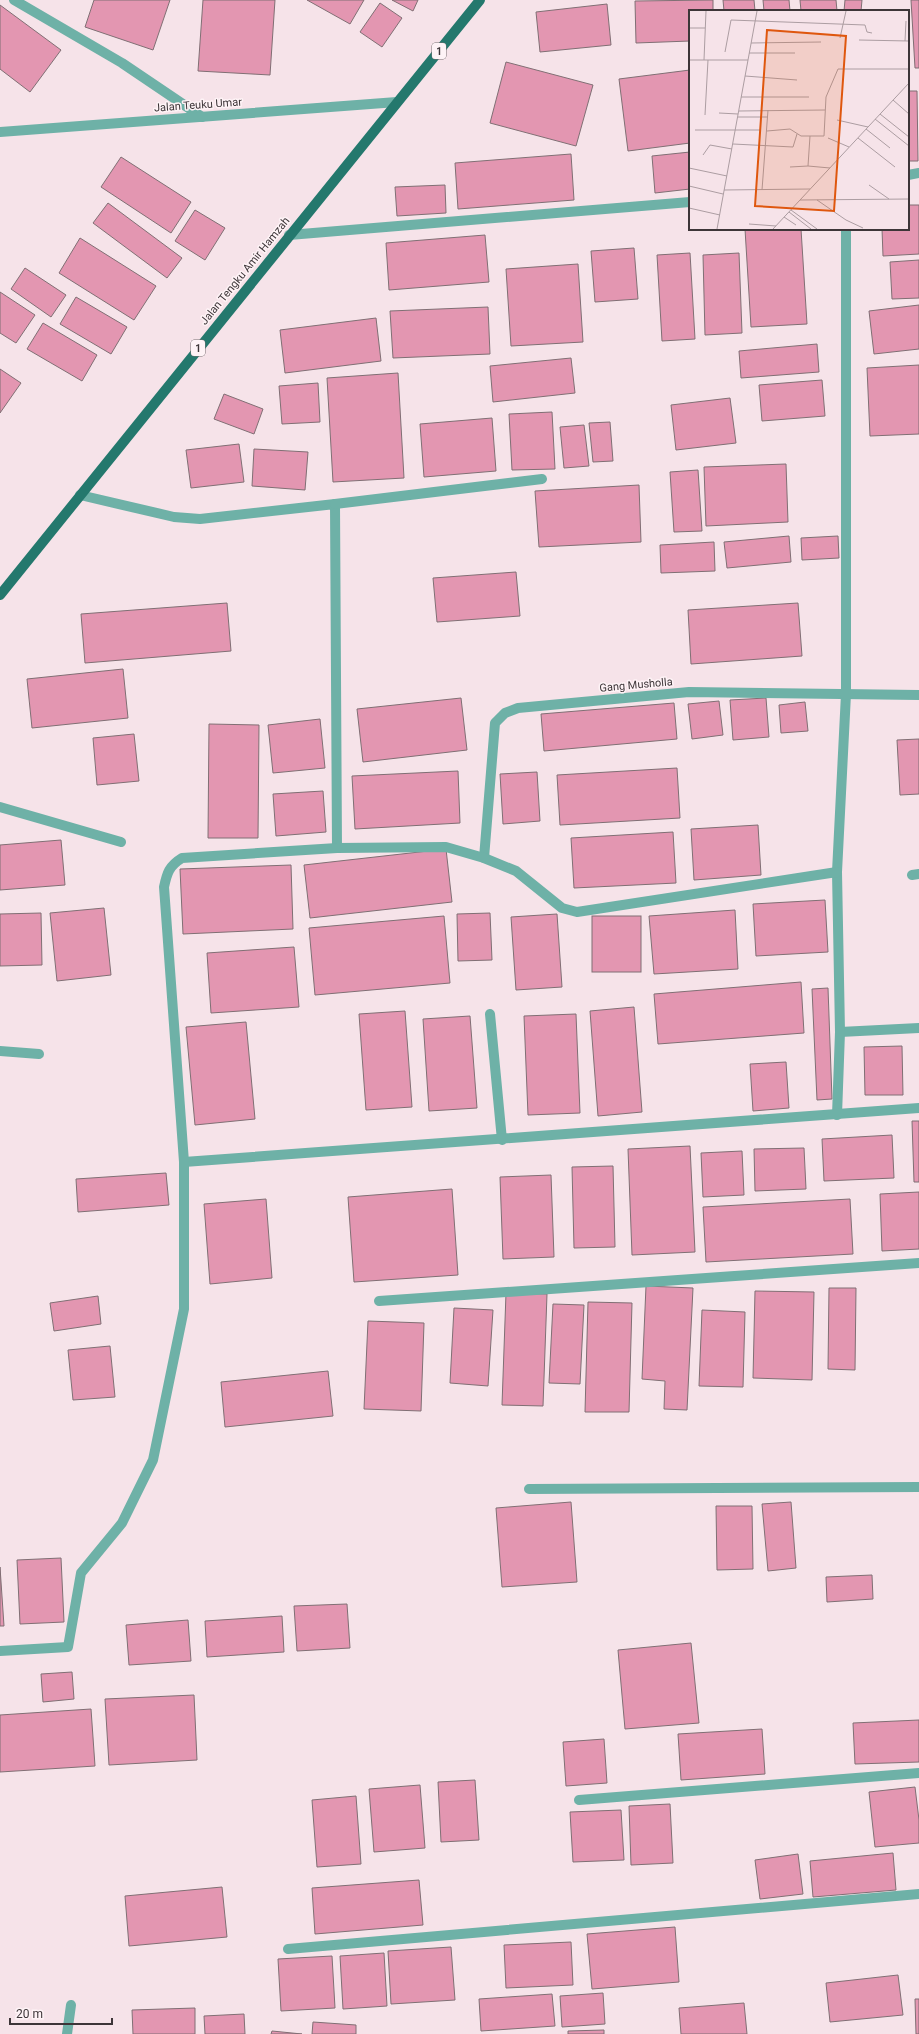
<svg xmlns="http://www.w3.org/2000/svg" width="919" height="2034" font-family="Roboto,sans-serif">
	<style>
		.building { fill: #e396b1; stroke: #806f74 }
		.lines { fill: none; stroke-linecap: round; stroke-linejoin: round }
		.minor { stroke: #6eb1a7; stroke-width: 10 }
		.primary { stroke: #24786d; stroke-width: 10 }
		.labels { text-anchor: middle; dominant-baseline: central; stroke-width: 3; stroke-linejoin: round; paint-order: stroke }
		.shield { fill: #fef3f6; stroke: #776e71; stroke-width: 1 }
		.shield-label { font-size: 10px; font-weight: bold; fill: #3d3538 }
		.street-label { font-size: 11px; fill: #3d3538; stroke: #fef3f6 }
		.inset-road { fill: none; stroke: #ac9da2; stroke-width: 1 }
		.view { fill: #df570e; fill-opacity: 0.15; stroke: #df570e; stroke-width: 2 }
		.inset-edge { fill: none; stroke: #3d3538; stroke-width: 2 }
	</style>
	<rect width="100%" height="100%" fill="#f6e3e9"/>
	<!-- building -->
	<g class="building">
		<path d="M94,0H170L153,50L85,27Z"/>
		<path d="M203,0H275L270,75L198,71Z"/>
		<path d="M307,0H364L350,24Z"/>
		<path d="M392,0H418L413,11Z"/>
		<path d="M713,0V11H690V41L636,43L635,1Z"/>
		<path d="M723,0H754L755,11H724Z"/>
		<path d="M763,0H789L790,11H764Z"/>
		<path d="M800,0H836L837,11H801Z"/>
		<path d="M845,0H862L861,11H844Z"/>
		<path d="M911,0H919V68H915Z"/>
		<path d="M380,3L402,18L382,47L360,32Z"/>
		<path d="M607,4L611,45L540,52L536,12Z"/>
		<path d="M0,5L61,50L30,92L0,69Z"/>
		<path d="M506,62L593,85L576,146L490,123Z"/>
		<path d="M690,70V143L628,151L619,79Z"/>
		<path d="M908,91H917L918,161H908Z"/>
		<path d="M690,152V189L655,193L652,156Z"/>
		<path d="M571,154L574,200L458,209L455,163Z"/>
		<path d="M121,157L191,202L171,233L101,187Z"/>
		<path d="M445,185L446,213L397,216L395,187Z"/>
		<path d="M108,203L182,258L167,278L93,223Z"/>
		<path d="M908,205H919V254L883,256L882,229H908Z"/>
		<path d="M195,210L225,228L205,260L175,241Z"/>
		<path d="M745,229H801L807,324L751,327Z"/>
		<path d="M485,235L489,282L389,290L386,243Z"/>
		<path d="M80,238L156,286L134,320L59,273Z"/>
		<path d="M634,248L638,299L595,302L591,251Z"/>
		<path d="M690,253L695,339L662,341L657,255Z"/>
		<path d="M739,253L742,333L705,335L703,255Z"/>
		<path d="M919,260V298L892,299L890,262Z"/>
		<path d="M578,264L583,342L511,346L506,269Z"/>
		<path d="M25,268L66,295L51,317L11,289Z"/>
		<path d="M0,292L35,315L16,343L0,333Z"/>
		<path d="M76,297L127,327L111,354L60,324Z"/>
		<path d="M919,305V349L874,354L869,311Z"/>
		<path d="M488,307L490,354L393,358L390,311Z"/>
		<path d="M376,318L381,361L285,373L280,330Z"/>
		<path d="M43,323L97,355L82,381L27,349Z"/>
		<path d="M817,344L819,372L741,378L739,351Z"/>
		<path d="M571,358L575,393L493,402L490,366Z"/>
		<path d="M919,365V434L870,436L867,368Z"/>
		<path d="M0,369L21,383L0,413Z"/>
		<path d="M398,373L404,478L333,482L327,378Z"/>
		<path d="M822,380L825,416L762,421L759,385Z"/>
		<path d="M318,383L320,422L282,424L279,386Z"/>
		<path d="M224,394L263,409L254,434L214,419Z"/>
		<path d="M730,398L736,443L676,450L671,405Z"/>
		<path d="M552,412L555,469L512,470L509,414Z"/>
		<path d="M492,418L496,471L424,477L420,424Z"/>
		<path d="M610,422L613,461L593,462L589,423Z"/>
		<path d="M584,425L589,466L564,468L560,427Z"/>
		<path d="M239,444L244,482L191,488L186,450Z"/>
		<path d="M254,449L308,452L305,490L252,486Z"/>
		<path d="M786,464L788,522L706,526L704,467Z"/>
		<path d="M698,470L702,531L674,532L670,472Z"/>
		<path d="M639,485L641,542L539,547L535,491Z"/>
		<path d="M789,536L791,562L727,568L724,542Z"/>
		<path d="M838,536L839,558L802,560L801,538Z"/>
		<path d="M714,542L715,571L661,573L660,545Z"/>
		<path d="M516,572L520,616L437,622L433,578Z"/>
		<path d="M227,603L231,651L85,663L81,614Z"/>
		<path d="M798,603L802,656L691,664L688,610Z"/>
		<path d="M123,669L128,718L32,728L27,679Z"/>
		<path d="M461,698L467,750L363,762L357,709Z"/>
		<path d="M766,698L769,737L733,740L730,700Z"/>
		<path d="M719,701L723,735L692,739L688,704Z"/>
		<path d="M805,702L808,731L781,733L779,705Z"/>
		<path d="M674,703L677,739L544,751L541,714Z"/>
		<path d="M320,719L325,768L273,773L268,725Z"/>
		<path d="M209,724L259,725L258,838H208Z"/>
		<path d="M134,734L139,781L97,785L93,738Z"/>
		<path d="M919,739V794L900,795L897,740Z"/>
		<path d="M677,768L680,818L560,825L557,775Z"/>
		<path d="M458,771L460,823L355,829L352,776Z"/>
		<path d="M537,772L540,821L503,824L500,774Z"/>
		<path d="M323,791L326,832L276,836L273,794Z"/>
		<path d="M758,825L761,875L694,880L691,829Z"/>
		<path d="M673,832L676,883L574,888L571,838Z"/>
		<path d="M61,840L65,885L0,890V845Z"/>
		<path d="M446,849L452,902L310,918L304,865Z"/>
		<path d="M291,865L293,929L183,934L180,869Z"/>
		<path d="M825,900L828,952L756,956L753,904Z"/>
		<path d="M104,908L111,975L57,981L50,913Z"/>
		<path d="M735,910L738,969L654,974L649,916Z"/>
		<path d="M41,913L42,965L0,966V914Z"/>
		<path d="M490,913L492,960L458,961L457,914Z"/>
		<path d="M557,914L562,987L516,990L511,917Z"/>
		<path d="M444,916L450,983L315,995L309,928Z"/>
		<rect x="592" y="916" width="49" height="56"/>
		<path d="M294,947L299,1007L211,1013L207,953Z"/>
		<path d="M801,982L804,1033L658,1044L654,994Z"/>
		<path d="M828,988L832,1099L817,1100L812,989Z"/>
		<path d="M634,1007L642,1112L598,1116L590,1011Z"/>
		<path d="M405,1011L412,1107L366,1110L359,1014Z"/>
		<path d="M576,1014L580,1113L528,1115L524,1016Z"/>
		<path d="M470,1016L477,1108L429,1111L423,1019Z"/>
		<path d="M246,1022L255,1119L195,1125L186,1027Z"/>
		<path d="M902,1046L903,1095H865L864,1047Z"/>
		<path d="M786,1062L789,1108L753,1111L750,1064Z"/>
		<path d="M912,1121H919V1182H914Z"/>
		<path d="M892,1135L894,1178L824,1181L822,1139Z"/>
		<path d="M690,1146L695,1252L632,1255L628,1149Z"/>
		<path d="M804,1148L806,1189L755,1191L754,1149Z"/>
		<path d="M742,1151L744,1195L703,1197L701,1153Z"/>
		<path d="M613,1166L615,1247L574,1248L572,1167Z"/>
		<path d="M166,1173L169,1205L78,1212L76,1179Z"/>
		<path d="M551,1175L554,1257L503,1259L500,1177Z"/>
		<path d="M452,1189L458,1275L354,1282L348,1197Z"/>
		<path d="M919,1192V1249L882,1251L880,1194Z"/>
		<path d="M266,1199L272,1278L210,1284L204,1204Z"/>
		<path d="M850,1199L853,1254L706,1262L703,1207Z"/>
		<path d="M646,1286L693,1288L687,1410L664,1409L665,1381L642,1379Z"/>
		<path d="M829,1288H856L855,1370L828,1369Z"/>
		<path d="M755,1291L814,1292L812,1380L753,1378Z"/>
		<path d="M506,1293L547,1294L543,1406L502,1405Z"/>
		<path d="M98,1296L101,1324L54,1331L50,1303Z"/>
		<path d="M588,1302L632,1303L629,1412H585Z"/>
		<path d="M553,1304L584,1305L580,1384L549,1383Z"/>
		<path d="M454,1308L493,1310L488,1386L450,1383Z"/>
		<path d="M702,1310L745,1312L743,1387L699,1386Z"/>
		<path d="M368,1321L424,1323L421,1411L364,1409Z"/>
		<path d="M110,1346L115,1397L73,1400L68,1350Z"/>
		<path d="M328,1371L333,1416L225,1427L221,1382Z"/>
		<path d="M571,1502L577,1582L502,1587L496,1508Z"/>
		<path d="M791,1502L796,1568L768,1571L762,1504Z"/>
		<path d="M716,1506H752L753,1569L717,1570Z"/>
		<path d="M61,1558L64,1622L20,1624L17,1560Z"/>
		<path d="M0,1567L4,1626H0Z"/>
		<path d="M872,1575L873,1599L827,1602L826,1577Z"/>
		<path d="M347,1604L350,1648L297,1651L294,1606Z"/>
		<path d="M282,1616L284,1652L207,1657L205,1621Z"/>
		<path d="M188,1620L191,1661L129,1665L126,1625Z"/>
		<path d="M691,1643L699,1723L625,1729L618,1650Z"/>
		<path d="M72,1672L74,1699L43,1702L41,1674Z"/>
		<path d="M194,1695L197,1760L109,1765L105,1699Z"/>
		<path d="M91,1709L95,1766L0,1772V1715Z"/>
		<path d="M919,1720V1762L855,1764L853,1723Z"/>
		<path d="M762,1729L765,1774L681,1780L678,1734Z"/>
		<path d="M604,1739L607,1783L566,1786L563,1742Z"/>
		<path d="M475,1780L479,1840L441,1842L438,1782Z"/>
		<path d="M420,1785L425,1848L374,1852L369,1789Z"/>
		<path d="M915,1787L919,1820V1843L875,1847L869,1792Z"/>
		<path d="M356,1796L361,1864L317,1867L312,1800Z"/>
		<path d="M670,1804L673,1863L631,1865L629,1806Z"/>
		<path d="M621,1810L624,1860L573,1862L570,1812Z"/>
		<path d="M893,1853L896,1890L813,1897L810,1861Z"/>
		<path d="M798,1854L803,1894L760,1899L755,1860Z"/>
		<path d="M419,1880L423,1925L315,1934L312,1888Z"/>
		<path d="M222,1887L227,1937L129,1946L125,1896Z"/>
		<path d="M675,1927L679,1982L592,1989L587,1934Z"/>
		<path d="M571,1942L573,1985L506,1988L504,1945Z"/>
		<path d="M451,1947L455,2000L391,2004L388,1951Z"/>
		<path d="M384,1953L387,2006L343,2009L340,1956Z"/>
		<path d="M332,1956L335,2008L281,2011L278,1959Z"/>
		<path d="M898,1975L903,2015L830,2022L826,1983Z"/>
		<path d="M603,1993L605,2024L562,2027L560,1996Z"/>
		<path d="M552,1994L555,2026L481,2031L479,1999Z"/>
		<path d="M915,1999H919V2034H916Z"/>
		<path d="M744,2003L747,2034H681L679,2008Z"/>
		<path d="M195,2008V2034H133L132,2010Z"/>
		<path d="M244,2014L245,2034H205L204,2016Z"/>
		<path d="M313,2022L356,2025V2034H312Z"/>
		<path d="M604,2030V2034H568V2031Z"/>
		<path d="M272,2031L302,2034H271Z"/>
	</g>
	<g class="lines">
		<!-- minor -->
		<g class="minor">
			<path d="M14,0L122,63L202,117"/>
			<path d="M0,132L397,102"/>
			<path d="M908,175L919,173"/>
			<path d="M289,235L690,202"/>
			<path d="M80,495L174,517L200,519L335,504L337,848"/>
			<path d="M335,504L542,479"/>
			<path d="M0,807L121,842"/>
			<path d="M484,858L495,723L505,713L518,708L689,692L919,695"/>
			<path d="M912,875L919,874"/>
			<path d="M490,1014L502,1140"/>
			<path d="M840,1032L919,1028"/>
			<path d="M0,1051L39,1054"/>
			<path d="M837,1115L840,1032L837,872L846,694V229"/>
			<path d="M184,1162L919,1108"/>
			<path d="M379,1301L919,1263"/>
			<path d="M529,1489L919,1487"/>
			<path d="M0,1651L68,1647L81,1573L122,1523L153,1460L184,1309V1162L164,887C167,873 169,866 182,858L337,848L446,847L484,858L516,871L562,908L577,912L837,872"/>
			<path d="M579,1800L919,1773"/>
			<path d="M288,1949L919,1894"/>
			<path d="M67,2034L71,2005"/>
		</g>
		<!-- primary -->
		<path class="primary" d="M0,595L480,0"/>
	</g>
	<g class="labels">
		<!-- shield labels -->
		<g class="shield">
			<rect x="432" y="43" width="14" height="16" rx="3"/>
			<rect x="191" y="340" width="14" height="16" rx="3"/>
		</g>
		<g class="shield-label">
			<text x="439" y="51">1</text>
			<text x="198" y="348">1</text>
		</g>
		<!-- street labels -->
		<g class="street-label">
			<text transform="translate(198 105) rotate(-4)">Jalan Teuku Umar</text>
			<text transform="translate(245 271) rotate(-51)">Jalan Tengku Amir Hamzah</text>
			<text transform="translate(636 685) rotate(-5)">Gang Musholla</text>
		</g>
	</g>
	<!-- overview -->
	<g transform="translate(689 10)">
		<rect width="220" height="220" fill="#f6e3e9"/>
		<path class="inset-road" d="M0,18H16M151,28L157,1M170,30L220,31M216,31L217,11M62,33L132,32M36,42L42,10L176,15L178,22L183,23M60,43H106M0,50H59M15,50L17,1M56,66L108,70M52,87H120M204,90L220,104M50,101L136,100M30,103L49,104M191,104L220,127M16,105L19,50M49,107H79M186,109L220,136M148,110L179,117M177,119L201,138M6,120H72M78,121L101,119L112,126H135L137,87L149,59H220M121,126L119,156L141,158M139,128L160,137M169,128L206,157M44,134L104,137L108,124M14,145L21,135L43,139M101,157L119,156M0,158L38,166M180,175L200,189M0,176L34,184M35,180L121,179M73,180L79,100M111,190L220,189M128,190L157,210L174,218M0,198L31,205M102,200L128,219M100,202L122,219M95,207L107,215M60,214L87,216M28,219L68,1M84,219L220,73"/>
		<path class="view" d="M78,20L157,26L145,201L66,196Z"/>
		<rect width="220" height="220" class="inset-edge"/>
	</g>
	<!-- scale -->
	<path d="M10 2018v6h102v-6" fill="none" stroke="#3d3538" stroke-width="2"/>
	<text x="16" y="2018" font-size="12" fill="#3d3538" stroke="#fef3f6" stroke-width="3" paint-order="stroke">20 m</text>
</svg>
